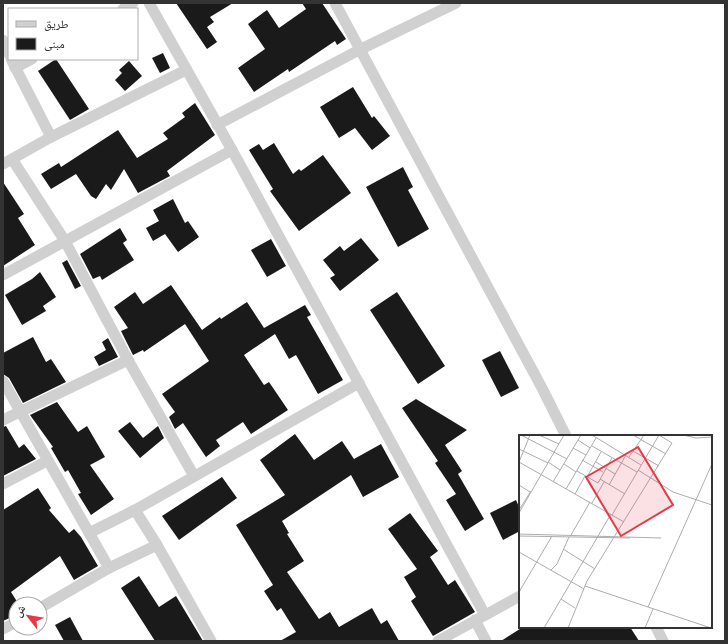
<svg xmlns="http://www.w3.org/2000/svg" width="728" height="644" font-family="'PT Sans Narrow','Noto Naskh Arabic',sans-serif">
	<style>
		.building { fill: #1a1a1a }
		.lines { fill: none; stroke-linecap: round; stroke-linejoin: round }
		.street { stroke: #d0d0d0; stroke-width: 11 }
		.inset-road { fill: none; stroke: #adadad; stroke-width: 1 }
		.view { fill: #e63946; fill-opacity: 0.15; stroke: #e63946; stroke-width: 2 }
		.inset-edge { fill: none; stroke: #333; stroke-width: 2 }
	</style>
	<rect width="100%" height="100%" fill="#fff"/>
	<!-- building -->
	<g class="building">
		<path d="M176,3H233L210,17L214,22L207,27L217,42L207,49Z"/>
		<path d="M302,3H322L346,39L337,45L335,41L289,72L288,69L254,92L238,68L265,49L248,24L267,10L279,28L306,9Z"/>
		<path d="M163,53L170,68L160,73L152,58Z"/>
		<path d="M56,59L89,109L70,120L38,71Z"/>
		<path d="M129,61L142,76L125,91L115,80L122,73L119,70Z"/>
		<path d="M353,87L372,118L374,116L390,136L372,150L355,128L339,138L320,107Z"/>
		<path d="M195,103L215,135L167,171L170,176L138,193L124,169L111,190L106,184L96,199L91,196L76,174L51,189L41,174L59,163L61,167L118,130L137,158L168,139L163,133L185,117L182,113Z"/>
		<path d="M274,143L293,174L299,169L301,171L323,155L351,193L299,231L270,191L273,189L249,150L259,144L263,150Z"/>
		<path d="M403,167L413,187L408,190L429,229L398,247L366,187Z"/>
		<path d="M3,182L24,214L18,218L35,245L3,266Z"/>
		<path d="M173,199L185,223L188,221L199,237L178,252L165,234L153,241L146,228L159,221L153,210Z"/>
		<path d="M120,228L127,240L123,243L134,260L102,280L100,276L93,279L80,254Z"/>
		<path d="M361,238L379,260L340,291L330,278L335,275L323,260L340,246L344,251Z"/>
		<path d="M271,239L286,266L267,277L251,250Z"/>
		<path d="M67,260L81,286L75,289L62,263Z"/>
		<path d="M40,272L56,297L43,306L46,311L22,325L5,295L32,279Z"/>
		<path d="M171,285L202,330L220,317L221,319L247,302L264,328L305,305L311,315L307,317L343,380L318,394L296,355L289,359L275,334L244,355L264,385L269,382L288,410L251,434L243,422L216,440L220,446L206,457L183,423L175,429L169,417L175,412L162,394L209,361L185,324L144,352L143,350L133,355L121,331L128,328L114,307L135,292L143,304Z"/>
		<path d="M397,292L445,366L418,384L370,310Z"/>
		<path d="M33,337L46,362L51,359L66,382L23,403L9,378L3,374V353Z"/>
		<path d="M108,338L118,357L99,366L94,357L106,350L102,342Z"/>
		<path d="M500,351L519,388L501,397L482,360Z"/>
		<path d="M416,399L467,430L445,445L462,471L458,474L484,519L465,531L446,500L456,494L435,463L438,461L402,408Z"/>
		<path d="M57,402L78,432L87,426L105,457L90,465L114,499L91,515L78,494L81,493L68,470L65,472L51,448L53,447L30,415Z"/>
		<path d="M130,422L143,438L158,426L164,438L140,458L118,431Z"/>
		<path d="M6,426L19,448L24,444L36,459L3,476V427Z"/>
		<path d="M295,434L314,460L342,441L354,459L381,444L399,477L363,497L351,475L282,521L289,533L287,534L304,561L287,572L319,619L330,612L339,627L372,608L381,624L387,620L399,641H280L296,632L281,608L277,611L264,591L273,585L236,525L285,495L260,460Z"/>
		<path d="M222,477L237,498L179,540L162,516Z"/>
		<path d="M38,488L51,508L49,510L69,533L74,529L81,537L98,566L74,580L60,556L11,592L16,600V615L3,621V510Z"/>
		<path d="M516,500L520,509V531L503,540L490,513Z"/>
		<path d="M410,513L438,551L430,557L448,585L455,580L475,612L433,636L411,601L416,597L404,577L417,569L388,529Z"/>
		<path d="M139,576L159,607L176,596L203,641H155L121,588Z"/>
		<path d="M70,617L83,641H64L55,625Z"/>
		<path d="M523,627H630L639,641H501Z"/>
	</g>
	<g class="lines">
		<!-- street -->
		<g class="street">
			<path d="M149,3L232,150L485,615"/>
			<path d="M335,3L542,388L566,436"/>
			<path d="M123,9L133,3"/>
			<path d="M3,40L9,54"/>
			<path d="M11,59L51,137"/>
			<path d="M15,68L32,59"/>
			<path d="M217,125L359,50L456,3"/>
			<path d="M12,159L65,241L128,360L194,476"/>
			<path d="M3,164L51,137L186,70"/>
			<path d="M3,275L232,150"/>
			<path d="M3,381L109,568L40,608"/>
			<path d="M3,420L128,360"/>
			<path d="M3,484L47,461"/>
			<path d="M135,510L157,545L211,641"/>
			<path d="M89,533L135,510L359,383"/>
			<path d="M109,568L157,545"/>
			<path d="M475,620L486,641"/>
			<path d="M656,627L663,641"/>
			<path d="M3,629L16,622"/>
			<path d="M438,641L520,596"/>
		</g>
	</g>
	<!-- overview -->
	<g transform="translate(519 435)">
		<rect width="193" height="193" fill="#fff"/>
		<path class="inset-road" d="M2,0L48,24M20,0L40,9M73,0L122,30M114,0L147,19M164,0L177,3L193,2M59,5L71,13M73,11L118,37M54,13L67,20M0,14L29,28M114,16L140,31M110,22L125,0M63,25L84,37M0,27L105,87M0,27L11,0M29,27L41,35M77,27L96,39M45,29L57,37M119,35L154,57L193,70M58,36L79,48L93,23M68,42L82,17M81,44L106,59M34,47L62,0M0,50L11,57M90,50L107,20M47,54L77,3M56,59L66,41M73,68L85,47M0,75L12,56M0,78L45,0M93,80L140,0M0,99L142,103M52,100L71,67M0,101L111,103M44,114L76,134M0,117L65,154M32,135L38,129L50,102M66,151L192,193M0,157L33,101M42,164L56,173M129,172L193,29M25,193L92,79M49,193L68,146L153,8L140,0M126,193L134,174"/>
		<path class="view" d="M119,12L154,70L102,101L67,42Z"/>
		<rect width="193" height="193" class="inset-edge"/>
	</g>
	<!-- border -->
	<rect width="728" height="644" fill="none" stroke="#333333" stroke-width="8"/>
	<!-- legend -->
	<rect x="8" y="8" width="130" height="52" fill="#ffffff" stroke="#adadad"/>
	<rect x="16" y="21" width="20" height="6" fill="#d0d0d0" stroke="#adadad"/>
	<text x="44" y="28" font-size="12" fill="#333333">طريق</text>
	<rect x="16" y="38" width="20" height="12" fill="#1a1a1a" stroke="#adadad"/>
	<text x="44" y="48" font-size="12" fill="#333333">مبنى</text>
	<!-- north arrow -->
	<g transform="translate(28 616) rotate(301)"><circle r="19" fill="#ffffff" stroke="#adadad"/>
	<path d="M0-3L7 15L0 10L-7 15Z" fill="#e63946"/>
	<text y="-6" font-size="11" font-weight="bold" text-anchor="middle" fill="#333333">ش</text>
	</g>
</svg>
